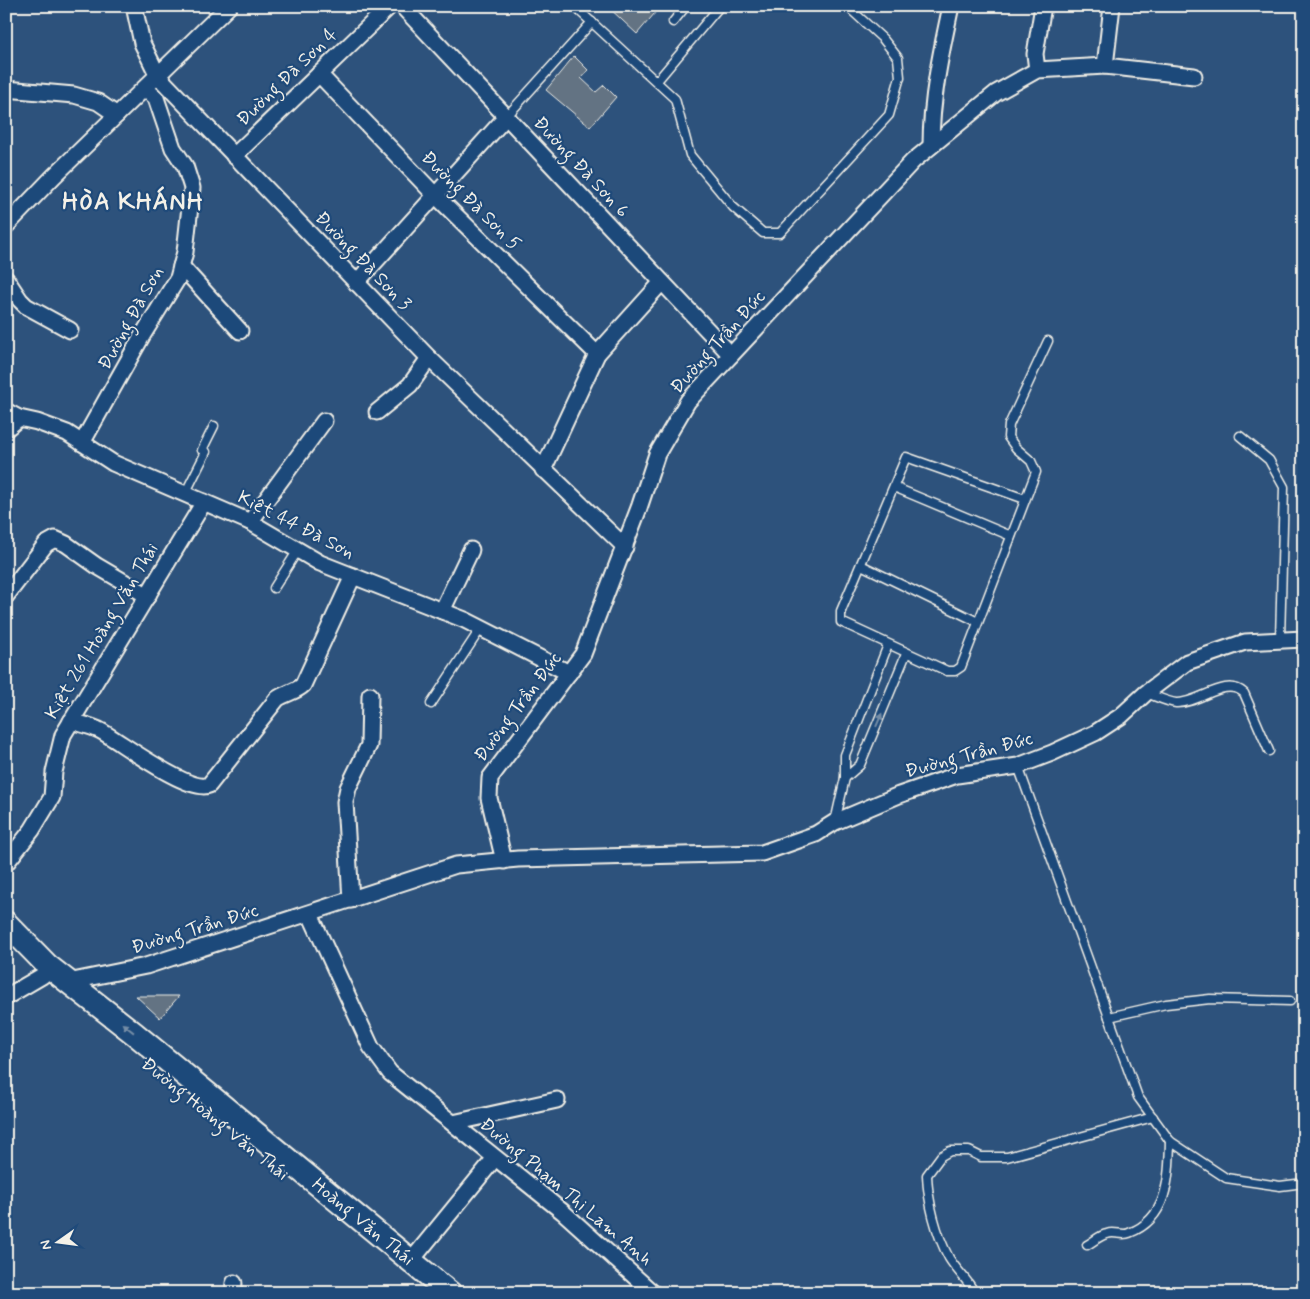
<svg xmlns="http://www.w3.org/2000/svg" width="1310" height="1299" font-family="Mynerve,sans-serif">
	<style>
		.building { fill: #637383; stroke: #f4f1e8 }
		.lines { fill: none; stroke-linecap: round; stroke-linejoin: round }
		.service-casing { stroke: #f4f1e8; stroke-width: 11 }
		.minor-casing { stroke: #f4f1e8; stroke-width: 19 }
		.primary-casing { stroke: #f4f1e8; stroke-width: 26 }
		.service { stroke: #1f4a7a; stroke-width: 8 }
		.minor { stroke: #1f4a7a; stroke-width: 15 }
		.primary { stroke: #1f4a7a; stroke-width: 22 }
		.oneway { fill: #748da6 }
		.labels { text-anchor: middle; dominant-baseline: central; stroke-width: 4.5; stroke-linejoin: round; paint-order: stroke }
		.street-label { font-size: 19px; fill: #f4f1e8; stroke: #1f4a7a }
		.district-label { font-size: 24px; font-weight: bold; letter-spacing: 1px; fill: #f4f1e8; stroke: #1f4a7a }
	</style>
	<rect width="100%" height="100%" fill="#2d527c"/>
	<filter id="ink" filterUnits="userSpaceOnUse"><feTurbulence type="fractalNoise" baseFrequency=".02" numOctaves="2"/><feDisplacementMap in="SourceGraphic" scale="10" xChannelSelector="R" yChannelSelector="G"/><feConvolveMatrix kernelMatrix="1 2 1 2 8 2 1 2 1" color-interpolation-filters="sRGB"/></filter>
	<g filter="url(#ink)">
		<!-- building -->
		<g class="building">
			<path d="M607,6H661L637,34Z"/>
			<path d="M574,56L588,70L581,78L596,92L604,85L616,97L590,127L546,90Z"/>
			<path d="M136,996H179L160,1018Z"/>
		</g>
		<g class="lines">
			<!-- service casing -->
			<g class="service-casing">
				<g id="service">
					<path d="M574,6L675,99L690,155L733,207L763,233H780L889,115L900,77L898,58L883,39L847,6"/>
					<path d="M673,22L686,6"/>
					<path d="M657,81L720,6"/>
					<path d="M506,117L592,22"/>
					<path d="M1240,436L1269,460L1284,487L1280,640"/>
					<path d="M894,487L1011,536"/>
					<path d="M185,494L206,452L202,450L214,426"/>
					<path d="M1025,499L906,457L841,611V622L947,671H955L961,667L1036,472L1031,461L1016,448L1008,437L1009,425L1048,341"/>
					<path d="M861,565L978,622"/>
					<path d="M274,588L298,550"/>
					<path d="M888,645L845,755V778L860,765L906,654"/>
					<path d="M1146,693C1155,696 1167,702 1176,703C1199,704 1225,676 1244,693L1269,751"/>
					<path d="M431,704L481,628"/>
					<path d="M1018,766L1138,1097L1170,1141L1226,1178L1280,1186L1304,1183"/>
					<path d="M835,822L845,778"/>
					<path d="M1109,1017L1166,1004L1210,999L1290,1001"/>
					<path d="M1087,1245C1093,1242 1100,1235 1107,1234C1114,1231 1123,1236 1129,1233C1169,1218 1169,1176 1170,1141"/>
					<path d="M974,1292C967,1279 956,1270 949,1258C936,1234 928,1202 927,1175L941,1156L950,1151H969L981,1157H1007L1153,1117"/>
				</g>
			</g>
			<!-- minor casing -->
			<g class="minor-casing">
				<g id="minor">
					<path d="M134,6L142,43L158,76L429,358L625,547"/>
					<path d="M402,6L731,355"/>
					<path d="M1105,66L1194,76"/>
					<path d="M1037,70L1035,54L1043,6"/>
					<path d="M319,74L435,195L597,354"/>
					<path d="M6,89L74,95L98,102L117,115"/>
					<path d="M931,146C931,99 941,52 951,6"/>
					<path d="M234,156L390,6"/>
					<path d="M6,226L54,176L229,6"/>
					<path d="M181,266L240,331"/>
					<path d="M6,279L20,300L26,306L70,330"/>
					<path d="M356,283L506,117"/>
					<path d="M6,411L19,418L37,422L67,433L113,463L250,522L320,563L465,620L569,673"/>
					<path d="M377,412L410,385L429,358"/>
					<path d="M6,429L19,418"/>
					<path d="M82,443L142,336L178,278L185,252L192,188L185,166L173,148L156,98L145,88"/>
					<path d="M543,470L597,354L662,282"/>
					<path d="M250,522L324,421"/>
					<path d="M6,596L46,544L55,539L66,544L97,566L148,596"/>
					<path d="M442,611L471,550"/>
					<path d="M71,721C81,724 92,726 101,731C121,742 189,794 209,785L277,699C285,693 296,692 303,685L353,576"/>
					<path d="M504,861L489,798L490,778L583,654L639,508L657,454L688,401L913,161L996,93L1037,70L1105,66L1112,6"/>
					<path d="M6,863L32,830L52,797L54,772L63,735L204,502"/>
					<path d="M351,900L345,802L348,788L369,745L370,695"/>
					<path d="M310,914L371,1047L390,1073L563,1212L653,1293"/>
					<path d="M68,982L146,966L456,865L518,859L762,853L816,834L835,822L899,795L957,775L1018,766L1052,753L1095,733L1121,716L1146,693L1187,662L1245,642L1304,639"/>
					<path d="M6,997L42,976"/>
					<path d="M453,1123L557,1100"/>
					<path d="M411,1261L495,1158"/>
					<path d="M233,1293L234,1283"/>
				</g>
			</g>
			<!-- primary casing -->
			<g class="primary-casing">
				<g id="primary">
					<path id="s1" d="M6,923L48,966L135,1034L450,1293"/>
				</g>
			</g>
			<!-- service -->
			<use href="#service" class="service"/>
			<!-- minor -->
			<use href="#minor" class="minor"/>
			<!-- primary -->
			<use href="#primary" class="primary"/>
		</g>
		<!-- one-way arrows -->
		<defs><path id="oneway-solid" d="M-6-.8H1V-3.2L6.5 0L1 3.2V.8H-6Z" transform="scale(1.25)"/></defs>
		<g class="oneway">
			<use href="#oneway-solid" transform="translate(879 720) rotate(-67)"/>
			<use href="#oneway-solid" transform="translate(128 1028) rotate(-142)"/>
		</g>
	</g>
	<g class="labels">
		<!-- street labels -->
		<g class="street-label">
			<text transform="translate(287 77) rotate(-44)">Đường Đà Sơn 4</text>
			<text transform="translate(581 167) rotate(47)">Đường Đà Sơn 6</text>
			<text transform="translate(471 201) rotate(45)">Đường Đà Sơn 5</text>
			<text transform="translate(363 261) rotate(46)">Đường Đà Sơn 3</text>
			<text transform="translate(131 318) rotate(-61)">Đường Đà Sơn</text>
			<text transform="translate(718 342) rotate(-48)">Đường Trần Đức</text>
			<text transform="translate(296 525) rotate(27)">Kiệt 44 Đà Sơn</text>
			<text transform="translate(102 631) rotate(-59)">Kiệt 261 Hoàng Văn Thái</text>
			<text transform="translate(518 707) rotate(-53)">Đường Trần Đức</text>
			<text transform="translate(969 755) rotate(-15)">Đường Trần Đức</text>
			<text transform="translate(195 929) rotate(-17)">Đường Trần Đức</text>
			<text transform="translate(215 1119) rotate(39)">Đường Hoàng Văn Thái</text>
			<text transform="translate(566 1192) rotate(40)">Đường Phạm Thị Lam Anh</text>
			<text stroke="none"><textPath href="#s1" startOffset="466">Hoàng Văn Thái</textPath></text>
		</g>
		<!-- district labels -->
		<g class="district-label">
			<text x="133" y="202">HÒA KHÁNH</text>
		</g>
	</g>
	<!-- margin -->
	<rect width="1310" height="1299" fill="none" stroke="#1f4a7a" stroke-width="25"/>
	<rect x="12" y="12" width="1285" height="1274" fill="none" stroke="#f4f1e8" stroke-width="2" filter="url(#ink)"/>
	<!-- north arrow -->
	<g transform="translate(58 1242) rotate(256)" stroke="#1f4a7a" stroke-width="4" paint-order="stroke">
	<path d="M0-4L9 19L0 12L-9 19Z" fill="#f4f1e8"/>
	<text y="-8" font-size="14" font-weight="bold" text-anchor="middle" fill="#f4f1e8">N</text>
	</g>
</svg>
